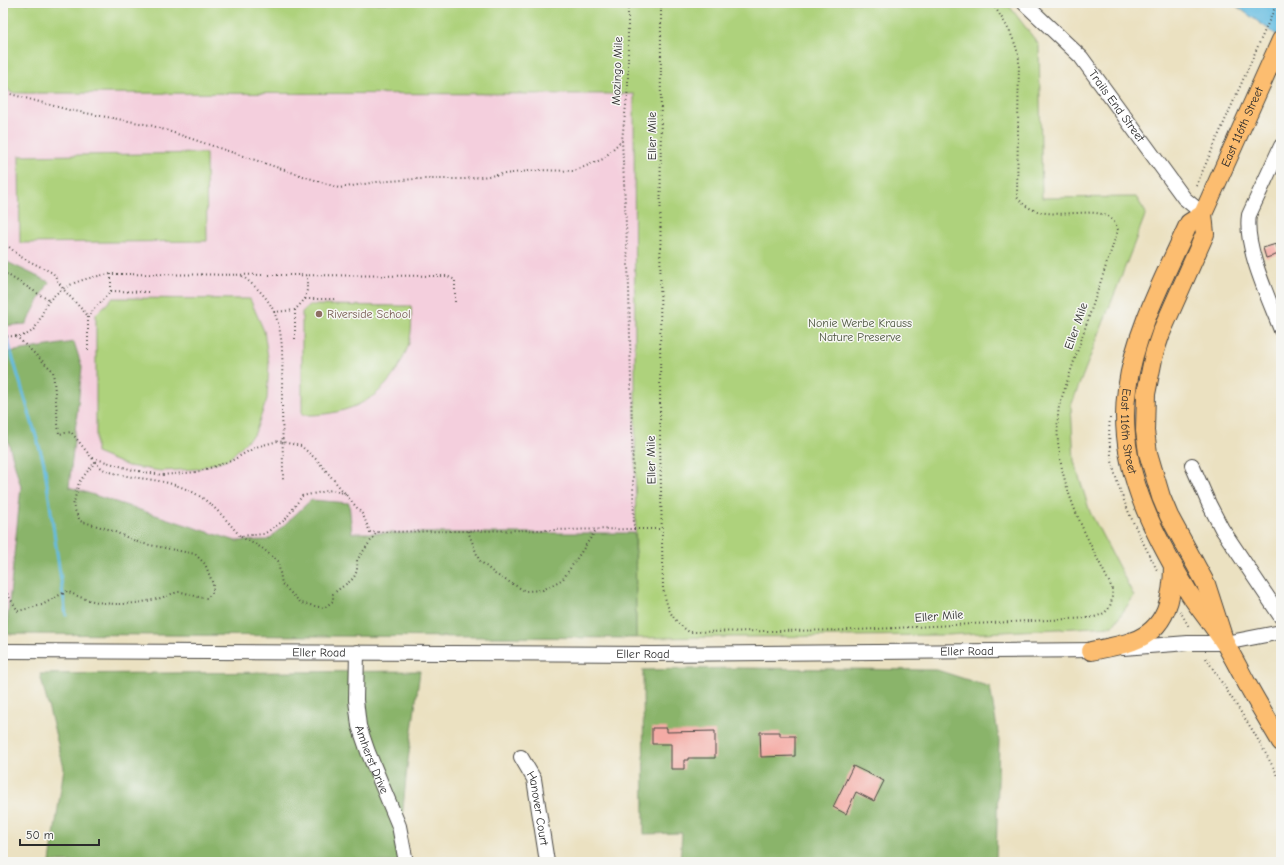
<svg xmlns="http://www.w3.org/2000/svg" width="1284" height="865" font-family="'Comic Neue',sans-serif">
	<style>
		.built { fill: #f4cfdd }
		.green { fill: #aed27b; stroke: #6c7e53 }
		.forest { fill: #8ab46b; stroke: #5a704b }
		.water { fill: #64bce1; stroke: #487486 }
		.lines { fill: none; stroke-linecap: round; stroke-linejoin: round }
		.stream { stroke: #64bce1; stroke-width: 3 }
		.building { fill: #f4aba5 }
		.minor-casing { stroke: #484642; stroke-width: 16 }
		.major-casing { stroke: #484642; stroke-width: 20 }
		.path { stroke: #484642; stroke-width: 2; stroke-dasharray: 1 3; stroke-linecap: butt }
		.minor { stroke: #fff; stroke-width: 14 }
		.major { stroke: #fcbd6f; stroke-width: 18 }
		.education-dot { fill: #8d6e63; stroke: #f6f6f2; stroke-width: 1.5 }
		.labels { text-anchor: middle; dominant-baseline: central; stroke-width: 3; stroke-linejoin: round; paint-order: stroke }
		.street-label { font-size: 12px; fill: #2b2b2b; stroke: #f6f6f2 }
		.education-label { font-size: 12px; fill: #785e54; stroke: #f6f6f2; text-anchor: start }
		.park-label { font-size: 12px; fill: #4c553f; stroke: #f6f6f2 }
	</style>
	<rect width="100%" height="100%" fill="#f6f6f2"/>
	<filter id="ink" filterUnits="userSpaceOnUse"><feTurbulence type="fractalNoise" baseFrequency=".025" numOctaves="2"/><feDisplacementMap in="SourceGraphic" scale="8" xChannelSelector="R" yChannelSelector="G"/><feConvolveMatrix kernelMatrix="1 2 1 2 8 2 1 2 1" color-interpolation-filters="sRGB"/></filter>
	<filter id="wash" filterUnits="userSpaceOnUse"><feTurbulence type="fractalNoise" baseFrequency=".012" numOctaves="4" result="noise"/><feDisplacementMap in="SourceGraphic" scale="16" xChannelSelector="R" yChannelSelector="G"/><feGaussianBlur stdDeviation="0.9" result="paint"/><feColorMatrix in="noise" values="0 0 0 0 0 0 0 0 0 0 0 0 0 0 0 0 0 1.4 0 .05"/><feComposite in="paint" operator="in"/></filter>
	<g filter="url(#wash)">
		<rect width="100%" height="100%" fill="#ebe1c1"/>
		<!-- built -->
		<path class="built" d="M3,82L11,93L634,94L636,638L3,634Z"/>
		<!-- green -->
		<g class="green">
			<path d="M3,3H1007L1039,45L1042,198L1136,197L1146,213L1071,406L1074,461L1090,512L1134,596L1113,626L946,635L636,638L634,94L11,93L3,82Z"/>
			<path d="M206,153L207,241L20,243L19,156Z"/>
			<path d="M113,298L250,299L264,331L269,364L267,399L255,433L230,458L197,469L161,471L128,466L96,453V314Z"/>
			<path d="M310,305L411,306C412,319 412,331 409,343C407,351 402,360 398,368C377,404 341,416 302,415V312Z"/>
		</g>
		<!-- forest -->
		<g class="forest">
			<path d="M3,260L49,282L26,324L3,326Z"/>
			<path d="M74,342L82,367L69,487L236,541L268,540L311,500L349,503L352,533H635L636,638L6,634L21,487L3,423V353Z"/>
			<path d="M738,668L937,670L990,687L999,740L996,862H680L682,833L644,834L643,670Z"/>
			<path d="M420,671L407,768L398,862H50L64,768L40,674Z"/>
		</g>
		<!-- water -->
		<path class="water" d="M1232,3H1281V38Z"/>
		<g class="lines">
			<!-- stream -->
			<path class="stream" d="M3,325L44,463L66,615"/>
		</g>
		<g id="blocks">
			<!-- building -->
			<g class="building">
				<path d="M1276,244L1279,254L1266,258L1263,248Z"/>
				<path d="M652,728H667V732L715,731V758H688V760H684V769H671V744H652Z"/>
				<path d="M760,732H780V736H795V756L761,757Z"/>
				<path d="M853,766L884,781L874,801L856,792L846,814L833,807Z"/>
			</g>
		</g>
	</g>
	<g filter="url(#ink)">
		<use href="#blocks" fill-opacity="0" stroke="#484642" stroke-width="1"/>
		<g class="lines">
			<!-- minor casing -->
			<g class="minor-casing">
				<g id="minor">
					<path id="s1" d="M1024,3L1081,57L1184,198L1203,214"/>
					<path d="M1281,146L1249,215C1244,247 1269,299 1281,330"/>
					<path d="M1192,465L1209,504L1222,529L1281,617"/>
					<path d="M1123,648L1188,643H1225L1281,632"/>
					<path id="s2" d="M3,651L654,654L1100,650"/>
					<path id="s3" d="M357,652L356,700L359,726L368,752L399,826L406,862"/>
					<path id="s4" d="M521,757L534,779L547,862"/>
				</g>
			</g>
			<!-- major casing -->
			<g class="major-casing">
				<g id="major">
					<path id="s5" d="M1203,214L1189,223C1165,276 1135,331 1127,389C1116,463 1152,532 1189,593C1200,610 1213,625 1224,642C1232,655 1239,669 1246,682C1257,702 1269,722 1281,742"/>
					<path id="s6" d="M1225,643L1206,584L1169,516L1161,497L1148,453L1145,431L1146,394L1154,354L1161,333L1205,234L1203,214L1281,40"/>
					<path d="M1091,651C1105,648 1120,646 1133,641C1167,629 1173,596 1173,565"/>
				</g>
			</g>
			<!-- path -->
			<g class="path">
				<path d="M661,3L660,442L663,589C668,610 671,619 689,632L856,630L1088,618C1108,615 1113,608 1112,588C1083,529 1050,473 1059,406L1118,230C1107,192 1044,234 1017,197L1019,59C1015,37 1004,21 992,3"/>
				<path d="M3,92L69,110L150,125L339,188L377,182L415,179H465L537,170L574,171L603,159L622,140"/>
				<path d="M1196,186L1277,3"/>
				<path d="M3,242L21,257L53,273L63,289L88,316"/>
				<path d="M3,272L50,301"/>
				<path d="M111,274V291"/>
				<path d="M242,276C255,286 268,297 274,312C285,337 282,365 282,391C282,420 283,450 283,480"/>
				<path d="M305,299L307,290V275"/>
				<path d="M274,312L295,310"/>
				<path d="M3,336C10,336 19,337 25,335C39,331 41,311 49,301C64,283 89,277 111,274L447,276L455,280V304"/>
				<path d="M16,336L53,371L59,434L71,432C78,440 96,465 103,469C111,474 137,478 147,479C195,486 210,500 240,536L264,534L285,520L302,496L332,490L346,494"/>
				<path d="M295,339V310L305,299H336"/>
				<path d="M88,350V316L111,291L151,292"/>
				<path d="M1110,418C1104,473 1134,524 1158,572"/>
				<path d="M93,458L133,470L162,475L197,472L231,461L256,447L278,441L301,446L317,460L363,515L370,532L634,529L629,288L622,140L628,88V3"/>
				<path d="M634,529H662"/>
				<path d="M468,531L479,560L495,574L525,591L543,590L563,579L596,530"/>
				<path d="M241,537L262,548L278,561L282,584L301,603L324,608L333,601V594C347,581 359,582 357,560L377,532"/>
				<path d="M3,587L18,611L42,605L63,593"/>
				<path d="M63,594L67,591C94,606 126,607 156,599C164,598 173,592 180,592C189,593 197,598 207,598L213,592V584L205,564L195,554L140,543L108,529L80,521L73,506L79,482L96,461"/>
				<path d="M1180,611L1189,627"/>
				<path d="M1206,658L1253,731L1281,781"/>
			</g>
			<!-- minor -->
			<use href="#minor" class="minor"/>
			<!-- major -->
			<use href="#major" class="major"/>
		</g>
	</g>
	<!-- markers -->
	<circle class="education-dot" cx="319" cy="314" r="4"/>
	<g class="labels">
		<!-- street labels -->
		<g class="street-label">
			<text transform="translate(617 71) rotate(-88)">Mozingo Mile</text>
			<text stroke="none"><textPath href="#s1" startOffset="139">Trails End Street</textPath></text>
			<text stroke="none"><textPath href="#s6" startOffset="552">East 116th Street</textPath></text>
			<text transform="translate(652 136) rotate(-90)">Eller Mile</text>
			<text transform="translate(1076 326) rotate(-71)">Eller Mile</text>
			<text stroke="none"><textPath href="#s5" startOffset="237">East 116th Street</textPath></text>
			<text transform="translate(651 460) rotate(-91)">Eller Mile</text>
			<text transform="translate(939 616) rotate(-4)">Eller Mile</text>
			<text stroke="none"><textPath href="#s2" startOffset="316">Eller Road</textPath></text>
			<text stroke="none"><textPath href="#s2" startOffset="964">Eller Road</textPath></text>
			<text stroke="none"><textPath href="#s2" startOffset="640">Eller Road</textPath></text>
			<text stroke="none"><textPath href="#s3" startOffset="110">Amherst Drive</textPath></text>
			<text stroke="none"><textPath href="#s4" startOffset="55">Hanover Court</textPath></text>
		</g>
		<!-- education labels -->
		<g class="education-label">
			<text x="327" y="314">Riverside School</text>
		</g>
		<!-- park labels -->
		<g class="park-label">
			<text x="860" y="323">Nonie Werbe Krauss<tspan x="860" dy="14">Nature Preserve</tspan></text>
		</g>
	</g>
	<!-- margin -->
	<rect width="1284" height="865" fill="none" stroke="#f6f6f2" stroke-width="16"/>
	<!-- scale -->
	<path d="M20 839v6h79v-6" fill="none" stroke="#2b2b2b" stroke-width="2"/>
	<text x="26" y="839" font-size="12" fill="#2b2b2b" stroke="#f6f6f2" stroke-width="3" paint-order="stroke">50 m</text>
</svg>
